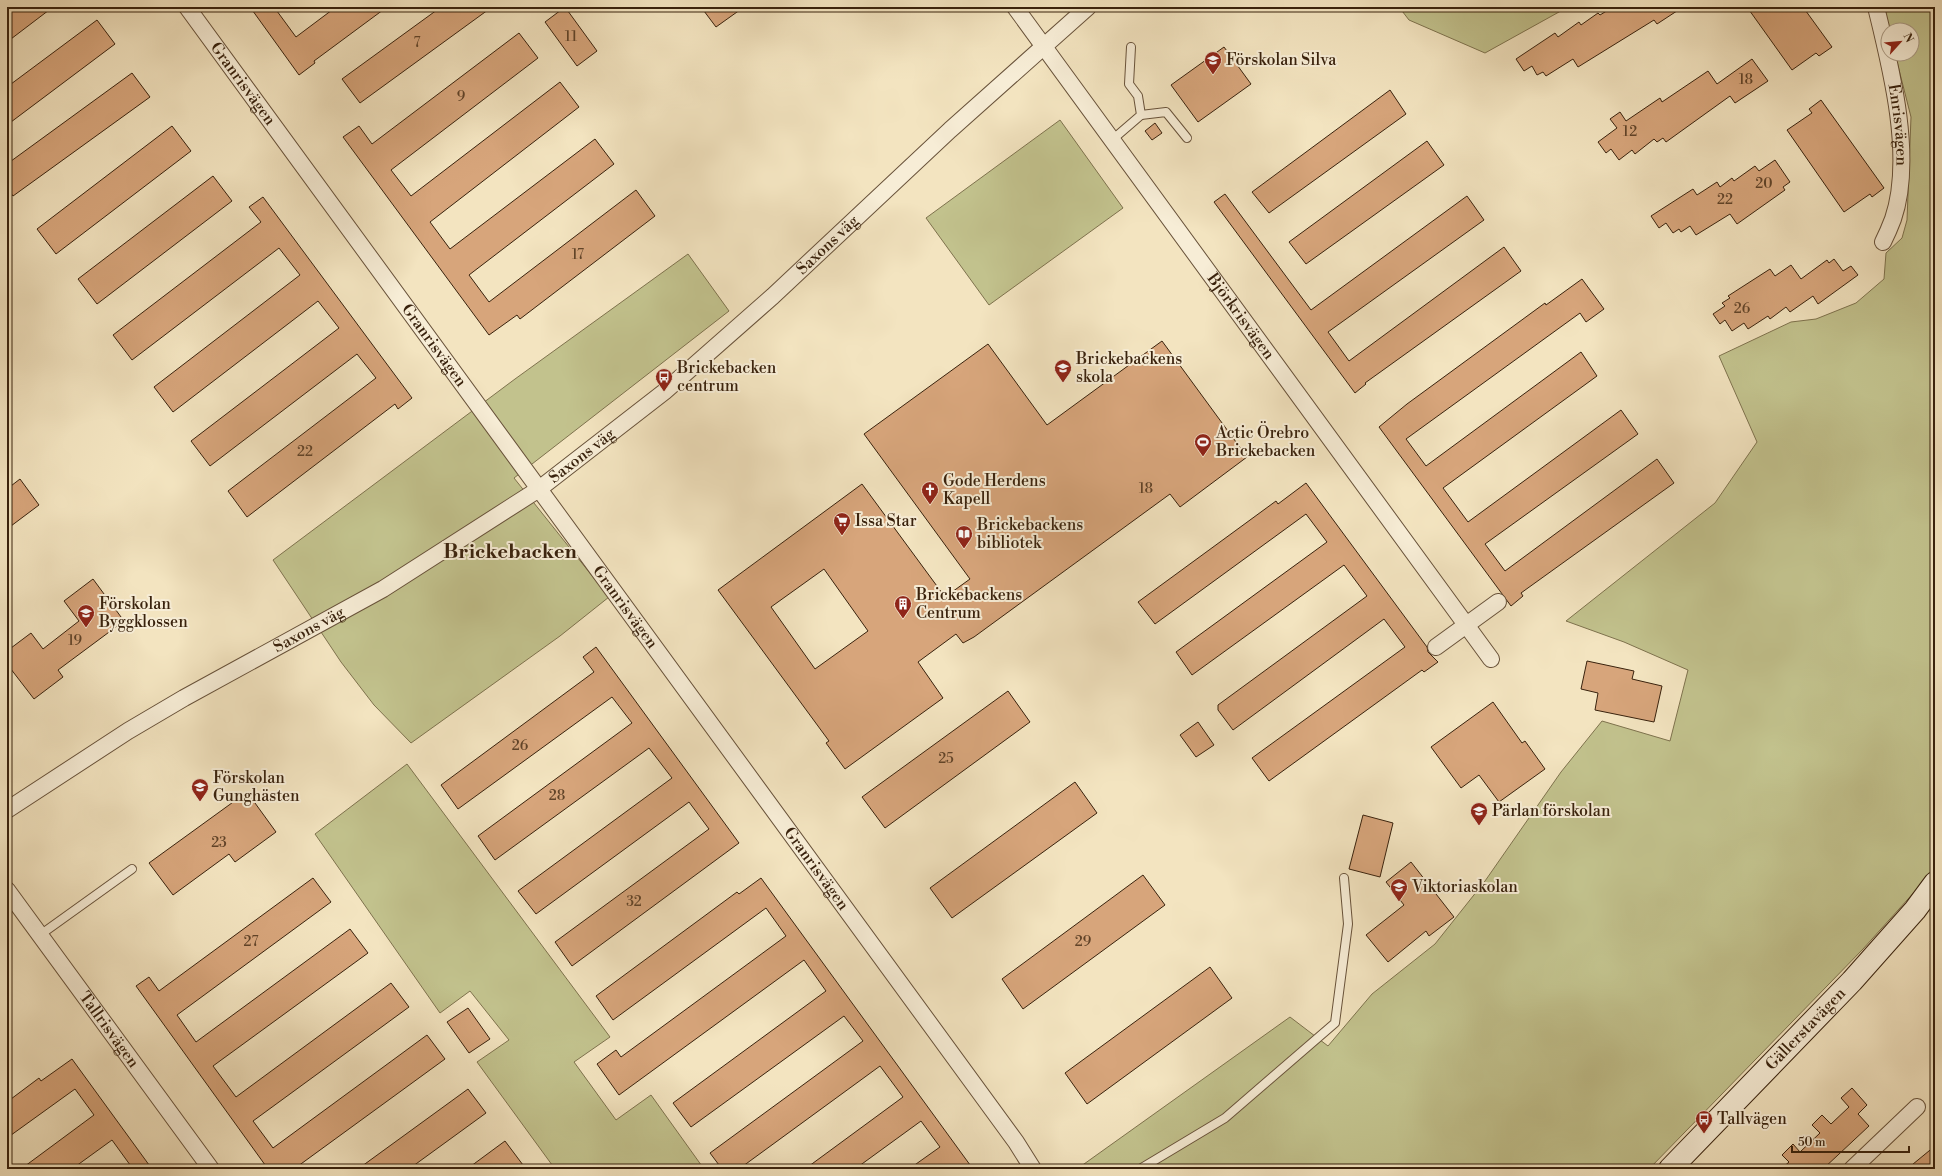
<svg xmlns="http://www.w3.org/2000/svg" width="1942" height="1176" font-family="'Libre Bodoni',serif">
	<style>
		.green { fill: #c2c28d; stroke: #7e724d }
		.building { fill: #d7a57b; stroke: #39220d; fill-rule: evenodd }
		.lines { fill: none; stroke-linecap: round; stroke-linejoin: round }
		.lane-casing { stroke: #68523a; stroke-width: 10 }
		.street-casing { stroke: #68523a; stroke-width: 18 }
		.secondary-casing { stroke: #39220d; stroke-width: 24 }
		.lane { stroke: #f7edd6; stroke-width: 8 }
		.street { stroke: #f7edd6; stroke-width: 16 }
		.secondary { stroke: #f7edd6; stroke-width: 22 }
		.labels { text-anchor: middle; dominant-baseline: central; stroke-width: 4; stroke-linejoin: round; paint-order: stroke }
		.number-label { font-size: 14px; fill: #604328 }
		.poi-label { font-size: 16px; fill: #39220d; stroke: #f7edd6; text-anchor: start }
		.street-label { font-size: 16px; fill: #39220d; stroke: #f7edd6 }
		.district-label { font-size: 20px; font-weight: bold; fill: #39220d; stroke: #f7edd6 }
	</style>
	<rect width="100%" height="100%" fill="#f3e4c0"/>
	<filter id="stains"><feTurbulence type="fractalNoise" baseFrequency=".005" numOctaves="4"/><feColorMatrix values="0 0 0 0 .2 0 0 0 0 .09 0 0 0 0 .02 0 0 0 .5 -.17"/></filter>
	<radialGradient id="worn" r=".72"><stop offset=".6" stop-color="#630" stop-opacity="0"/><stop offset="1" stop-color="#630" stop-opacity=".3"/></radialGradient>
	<!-- green -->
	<g class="green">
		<path d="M1399,7H1568L1485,53L1409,20Z"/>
		<path d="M1884,7H1935V869L1863,949L1649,1169H1077L1290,1017L1328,1046L1372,994L1435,944L1485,881L1561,772L1602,721L1670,741L1688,670L1624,642L1566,621L1715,503L1757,442L1719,356L1791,322L1816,319L1856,303L1884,279L1886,253L1902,238L1907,220L1911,117L1895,54H1912V30H1889Z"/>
		<path d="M1060,120L1123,208L989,305L926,218Z"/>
		<path d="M688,254L729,311L514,478L609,597L560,636L411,743L374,705L341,662L273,560L515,379Z"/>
		<path d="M407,764L610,1037L574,1062L616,1120L651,1095L704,1169H555L477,1062L509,1040L470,991L440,1013L315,834Z"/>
	</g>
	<!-- building -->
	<g class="building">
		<path d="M7,7H53L7,42Z"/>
		<path d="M250,7H274L296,37L336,7H387L314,61L315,63L299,75Z"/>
		<path d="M441,7H492L360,103L342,79Z"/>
		<path d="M565,7L597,51L577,66L545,22Z"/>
		<path d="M701,7H744L716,27Z"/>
		<path d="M1613,7H1683L1657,24L1654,20L1578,67L1573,59L1546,76L1543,72L1537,75L1532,66L1524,71L1516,59L1555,33L1558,37L1579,22L1581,25L1598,13L1600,15Z"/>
		<path d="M1747,7H1803L1832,47L1819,56L1816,53L1792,70Z"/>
		<path d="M97,20L115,44L7,125V87Z"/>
		<path d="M519,33L538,58L391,170L411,196L560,82L579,107L430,222L450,249L595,139L614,164L469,275L489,302L636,190L655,216L520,319L517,315L489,335L343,137L359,126L372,144Z"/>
		<path d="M1224,47L1251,84L1198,122L1171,85Z"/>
		<path d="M1752,59L1768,81L1735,103L1730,96L1666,142L1663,138L1657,142L1654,139L1635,154L1632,150L1619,160L1611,149L1606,153L1598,142L1617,128L1610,119L1620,112L1626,121L1660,98L1662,102L1708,71L1717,84Z"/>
		<path d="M132,73L150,97L13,196L7,188V164Z"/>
		<path d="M1390,90L1406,114L1269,213L1252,192Z"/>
		<path d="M1821,100L1884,188L1872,197L1870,194L1844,212L1787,130L1812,113L1809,109Z"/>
		<path d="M1155,123L1162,133L1152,140L1145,131Z"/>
		<path d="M172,126L191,151L56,254L37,229Z"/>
		<path d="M1427,141L1444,165L1306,264L1289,242Z"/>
		<path d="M1775,160L1790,182L1783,187L1785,190L1737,224L1730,214L1696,235L1690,226L1681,232L1679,229L1673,233L1666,223L1659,228L1651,216L1693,189L1697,195L1717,182L1720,187L1732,178L1734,181L1755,166L1759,171Z"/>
		<path d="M213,176L232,201L97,304L78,279Z"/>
		<path d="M1225,194L1311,310L1467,196L1484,220L1328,332L1349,361L1504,247L1521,271L1365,383L1366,384L1355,393L1214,202Z"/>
		<path d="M263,197L412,398L398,409L395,404L247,517L228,491L376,378L357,354L210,466L191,441L339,328L318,301L173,412L154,387L300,275L279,248L132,360L113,335L261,222L249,207Z"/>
		<path d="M1834,259L1843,271L1851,266L1858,275L1818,304L1813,296L1790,312L1786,307L1770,319L1768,316L1748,329L1744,323L1732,331L1725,320L1720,324L1713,314L1725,306L1722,303L1730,298L1728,296L1770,269L1775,276L1791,265L1801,279L1827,260L1829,263Z"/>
		<path d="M1582,279L1604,309L1586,322L1580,313L1406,439L1426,466L1581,352L1597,376L1443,488L1468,522L1621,410L1638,434L1485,544L1505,571L1657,459L1674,483L1521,593L1523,596L1511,606L1379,427L1407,404L1545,303L1546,305Z"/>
		<path d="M1162,341L1247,457L1180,507L1170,494L974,637L963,643L956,634L918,662L943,698L845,769L826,743L829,741L718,590L862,484L945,597L970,579L864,434L988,344L1047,425ZM824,569L868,631L815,669L771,607Z"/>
		<path d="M20,479L39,505L7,529V489Z"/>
		<path d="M1306,483L1427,647L1428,652L1438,662L1424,672L1422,670L1269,781L1252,758L1405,647L1384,619L1233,730L1218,710V705L1367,596L1344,565L1192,675L1176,652L1327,542L1306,514L1155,624L1138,602L1276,501L1278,504Z"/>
		<path d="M93,579L124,621L58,670L63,677L34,699L7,664V651L31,633L43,649L79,621L64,601Z"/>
		<path d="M596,647L739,843L572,966L555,942L709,829L689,802L536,914L518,891L672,778L649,748L495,860L478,836L632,723L612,697L458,809L441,785L594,672L583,657Z"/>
		<path d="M1587,661L1634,671L1632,679L1662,686L1654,722L1595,710L1598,693L1581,689Z"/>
		<path d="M1008,691L1030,722L885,828L862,797Z"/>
		<path d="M1493,702L1522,743L1525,741L1545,769L1499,802L1479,775L1461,788L1431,747Z"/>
		<path d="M1198,722L1214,745L1196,757L1180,735Z"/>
		<path d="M1075,782L1097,813L952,918L930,888Z"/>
		<path d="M247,792L276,832L235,862L229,854L173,895L149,863Z"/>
		<path d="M1363,815L1393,823L1380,877L1349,869Z"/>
		<path d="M1411,862L1454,917L1429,936L1426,931L1388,962L1366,935L1404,905L1386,882Z"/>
		<path d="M1143,875L1165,905L1023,1009L1002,979Z"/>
		<path d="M313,878L331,902L177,1015L196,1042L350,929L368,953L213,1066L236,1097L391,983L409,1007L253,1121L273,1148L427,1035L445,1059L294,1169H268L136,986L149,977L159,991Z"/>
		<path d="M761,878L973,1169H909L940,1147L921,1121L855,1169H805L903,1097L880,1066L739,1169H722L710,1153L863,1041L844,1016L691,1127L673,1103L826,991L804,960L619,1095L597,1064L616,1050L621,1057L786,936L766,908L613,1020L596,996L737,892L739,894Z"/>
		<path d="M1210,967L1232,998L1087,1104L1065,1073Z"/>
		<path d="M468,1008L490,1039L469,1053L447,1022Z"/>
		<path d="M72,1059L152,1169H133L112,1140L72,1169H21L94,1115L75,1089L7,1138V1102L39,1078L41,1081Z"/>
		<path d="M1852,1088L1867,1105L1858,1114L1869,1126L1823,1169H1781L1789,1162L1782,1155L1793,1144L1800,1152L1820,1133L1812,1125L1822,1115L1831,1124L1849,1107L1841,1098Z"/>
		<path d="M468,1089L486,1113L409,1169H358Z"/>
		<path d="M505,1141L526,1169H467Z"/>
		<path d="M1935,1146V1169H1907Z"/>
	</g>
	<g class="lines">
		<!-- lane casing -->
		<g class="lane-casing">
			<g id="lane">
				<path d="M1141,115L1166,112L1187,138"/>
				<path d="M1112,140L1141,115L1138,96L1129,84L1131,47"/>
				<path d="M40,935L132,869"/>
				<path d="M1140,1169L1225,1118L1335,1023L1348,924L1344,878"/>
			</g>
		</g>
		<!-- street casing -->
		<g class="street-casing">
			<g id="street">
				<path id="s1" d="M187,7L1016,1142L1033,1169"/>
				<path id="s2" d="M1015,7L1491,659"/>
				<path id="s3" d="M1876,7C1891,68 1914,158 1893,219C1890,227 1887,234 1883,242"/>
				<path d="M1436,647L1498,602"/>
				<path id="s4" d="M7,810L128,731L184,698L383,589L539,489L664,392L773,296L950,130L1088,7"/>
				<path id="s5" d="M7,890L211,1169"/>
				<path d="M1852,1169L1917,1107"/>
			</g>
		</g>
		<!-- secondary casing -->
		<g class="secondary-casing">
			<g id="secondary">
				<path id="s6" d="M1670,1169L1852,981L1915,910L1935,883"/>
			</g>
		</g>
		<!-- lane -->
		<use href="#lane" class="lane"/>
		<!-- street -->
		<use href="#street" class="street"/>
		<!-- secondary -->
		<use href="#secondary" class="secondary"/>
	</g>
	<!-- icons -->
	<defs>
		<g id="school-pin" transform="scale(0.9)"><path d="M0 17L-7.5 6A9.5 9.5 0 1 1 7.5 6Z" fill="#8f2418" stroke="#f7edd6"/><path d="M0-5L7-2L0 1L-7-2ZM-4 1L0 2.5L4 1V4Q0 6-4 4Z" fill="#fff"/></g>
		<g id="bus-pin" transform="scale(0.9)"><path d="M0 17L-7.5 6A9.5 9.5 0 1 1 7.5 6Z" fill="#8f2418" stroke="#f7edd6"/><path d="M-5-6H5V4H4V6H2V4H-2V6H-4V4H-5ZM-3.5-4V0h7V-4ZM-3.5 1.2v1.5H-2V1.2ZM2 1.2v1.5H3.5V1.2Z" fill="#fff"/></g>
		<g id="stadium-pin" transform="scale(0.9)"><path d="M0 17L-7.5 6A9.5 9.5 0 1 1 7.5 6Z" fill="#8f2418" stroke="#f7edd6"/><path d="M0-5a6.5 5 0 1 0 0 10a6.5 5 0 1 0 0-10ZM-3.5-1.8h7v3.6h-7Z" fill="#fff"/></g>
		<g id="church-pin" transform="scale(0.9)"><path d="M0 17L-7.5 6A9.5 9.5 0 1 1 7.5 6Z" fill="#8f2418" stroke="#f7edd6"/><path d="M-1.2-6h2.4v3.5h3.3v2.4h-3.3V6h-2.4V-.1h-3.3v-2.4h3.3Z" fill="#fff"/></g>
		<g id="supermarket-pin" transform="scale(0.9)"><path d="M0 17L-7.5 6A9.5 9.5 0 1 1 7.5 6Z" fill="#8f2418" stroke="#f7edd6"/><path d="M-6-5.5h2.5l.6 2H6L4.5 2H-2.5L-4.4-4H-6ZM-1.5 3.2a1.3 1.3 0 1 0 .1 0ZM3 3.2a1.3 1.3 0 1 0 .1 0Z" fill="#fff"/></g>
		<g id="library-pin" transform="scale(0.9)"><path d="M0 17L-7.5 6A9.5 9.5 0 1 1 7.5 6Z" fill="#8f2418" stroke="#f7edd6"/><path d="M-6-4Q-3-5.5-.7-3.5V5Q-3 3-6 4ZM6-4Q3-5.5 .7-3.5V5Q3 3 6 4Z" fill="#fff"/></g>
		<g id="building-pin" transform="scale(0.9)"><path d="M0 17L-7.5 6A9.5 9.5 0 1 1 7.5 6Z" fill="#8f2418" stroke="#f7edd6"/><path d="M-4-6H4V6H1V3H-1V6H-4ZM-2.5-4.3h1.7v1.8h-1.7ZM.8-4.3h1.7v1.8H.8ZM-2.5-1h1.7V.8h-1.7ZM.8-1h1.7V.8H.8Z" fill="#fff"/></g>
	</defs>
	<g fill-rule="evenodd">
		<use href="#school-pin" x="1213" y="60"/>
		<use href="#school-pin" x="1063" y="368"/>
		<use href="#bus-pin" x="664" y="377"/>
		<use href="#stadium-pin" x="1203" y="442"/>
		<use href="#church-pin" x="930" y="490"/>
		<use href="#supermarket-pin" x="842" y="521"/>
		<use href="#library-pin" x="964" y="534"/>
		<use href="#building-pin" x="903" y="604"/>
		<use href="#school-pin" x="86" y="613"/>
		<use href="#school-pin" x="200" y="787"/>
		<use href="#school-pin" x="1479" y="811"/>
		<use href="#school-pin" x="1399" y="887"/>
		<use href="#bus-pin" x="1704" y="1119"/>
	</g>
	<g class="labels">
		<!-- number labels -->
		<g class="number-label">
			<text x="571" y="37">11</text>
			<text x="417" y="43">7</text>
			<text x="1746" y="80">18</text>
			<text x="461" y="97">9</text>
			<text x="1630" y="132">12</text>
			<text x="1764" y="184">20</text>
			<text x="1725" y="200">22</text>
			<text x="578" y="255">17</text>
			<text x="1742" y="309">26</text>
			<text x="305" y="452">22</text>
			<text x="1146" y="489">18</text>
			<text x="75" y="641">19</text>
			<text x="520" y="746">26</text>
			<text x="946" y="759">25</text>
			<text x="557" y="796">28</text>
			<text x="219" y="843">23</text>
			<text x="634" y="902">32</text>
			<text x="251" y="942">27</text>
			<text x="1083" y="942">29</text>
		</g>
		<!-- poi labels -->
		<g class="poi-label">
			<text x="1226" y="60">Förskolan Silva</text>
			<text x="1076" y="359">Brickebackens<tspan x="1076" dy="18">skola</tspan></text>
			<text x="677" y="368">Brickebacken<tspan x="677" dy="18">centrum</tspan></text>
			<text x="1216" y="433">Actic Örebro<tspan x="1216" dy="18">Brickebacken</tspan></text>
			<text x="943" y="481">Gode Herdens<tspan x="943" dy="18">Kapell</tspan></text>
			<text x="855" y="521">Issa Star</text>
			<text x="977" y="525">Brickebackens<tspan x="977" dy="18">bibliotek</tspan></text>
			<text x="916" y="595">Brickebackens<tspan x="916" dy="18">Centrum</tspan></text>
			<text x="99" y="604">Förskolan<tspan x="99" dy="18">Byggklossen</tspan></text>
			<text x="213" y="778">Förskolan<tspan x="213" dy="18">Gunghästen</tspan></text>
			<text x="1492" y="811">Pärlan förskolan</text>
			<text x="1412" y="887">Viktoriaskolan</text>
			<text x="1717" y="1119">Tallvägen</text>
		</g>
		<!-- street labels -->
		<g class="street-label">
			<text stroke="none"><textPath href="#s1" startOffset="95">Granrisvägen</textPath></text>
			<text stroke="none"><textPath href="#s3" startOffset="120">Enrisvägen</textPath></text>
			<text stroke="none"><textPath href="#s4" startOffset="1000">Saxons väg</textPath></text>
			<text stroke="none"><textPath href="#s2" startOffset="383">Björkrisvägen</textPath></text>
			<text stroke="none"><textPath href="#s1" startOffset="419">Granrisvägen</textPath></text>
			<text stroke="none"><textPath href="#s4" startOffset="676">Saxons väg</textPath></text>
			<text stroke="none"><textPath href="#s1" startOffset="743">Granrisvägen</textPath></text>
			<text stroke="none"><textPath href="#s4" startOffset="352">Saxons väg</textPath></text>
			<text stroke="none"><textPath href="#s1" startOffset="1067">Granrisvägen</textPath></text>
			<text stroke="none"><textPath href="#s6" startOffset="195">Gällerstavägen</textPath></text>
			<text stroke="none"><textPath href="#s5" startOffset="173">Tallrisvägen</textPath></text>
		</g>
		<!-- district labels -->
		<g class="district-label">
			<text x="510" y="552">Brickebacken</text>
		</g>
	</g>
	<!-- margin -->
	<rect width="1942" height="1176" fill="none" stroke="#f3e4c0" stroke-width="24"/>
	<rect x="8" y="8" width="1926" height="1160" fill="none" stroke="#39220d" stroke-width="2"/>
	<rect x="12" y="12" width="1918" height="1152" fill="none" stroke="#39220d"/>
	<!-- north arrow -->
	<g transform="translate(1900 42) rotate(63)"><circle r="19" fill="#f7edd6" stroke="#ab9c86"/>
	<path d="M0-3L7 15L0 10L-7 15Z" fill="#8f2418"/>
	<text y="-6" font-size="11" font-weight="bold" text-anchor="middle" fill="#39220d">N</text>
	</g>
	<!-- scale -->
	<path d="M1792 1146v6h117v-6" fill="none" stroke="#39220d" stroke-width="2"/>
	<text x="1798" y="1146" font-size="12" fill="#39220d" stroke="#f7edd6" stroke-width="3" paint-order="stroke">50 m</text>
	<rect width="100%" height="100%" filter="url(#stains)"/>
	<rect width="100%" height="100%" fill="url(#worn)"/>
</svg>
